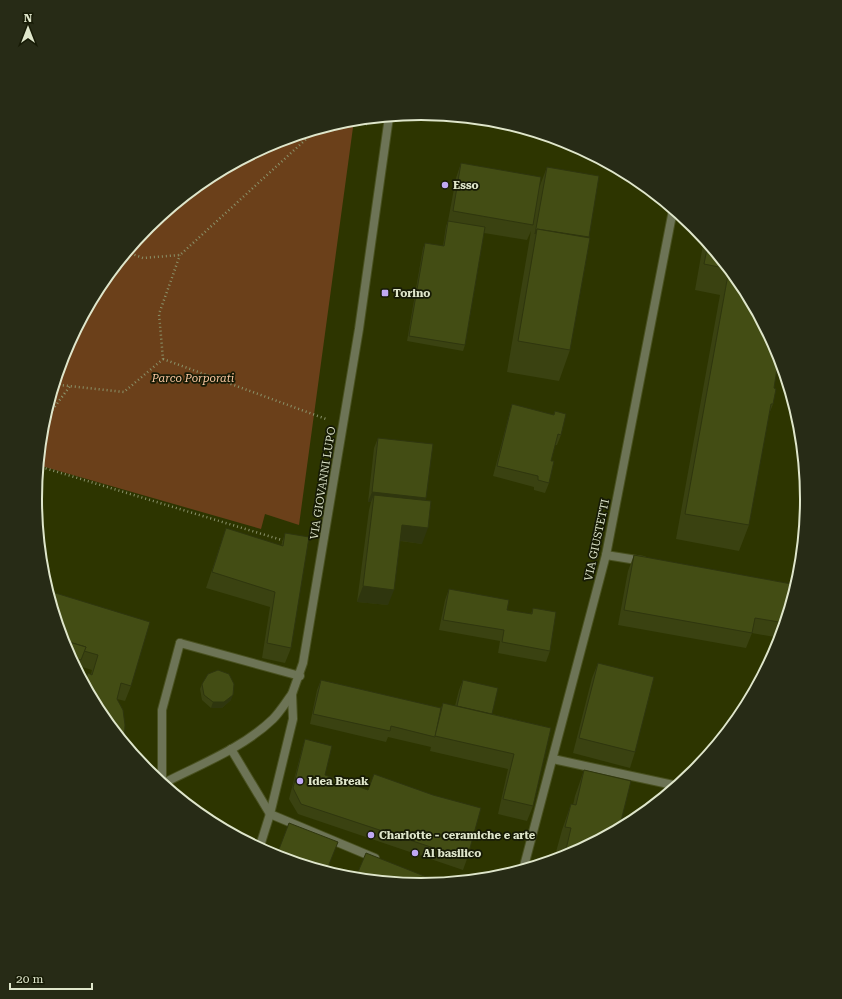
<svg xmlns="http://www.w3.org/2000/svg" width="842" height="999" font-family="'Roboto Serif',serif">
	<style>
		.green { fill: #6b401a }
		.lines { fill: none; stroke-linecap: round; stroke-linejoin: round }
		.pedestrian-casing { stroke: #495120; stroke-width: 10 }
		.minor-casing { stroke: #495120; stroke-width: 10 }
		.path { stroke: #8b936b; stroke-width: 2.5; stroke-dasharray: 1 3; stroke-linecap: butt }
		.pedestrian { stroke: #6d7456; stroke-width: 8 }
		.minor { stroke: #6d7456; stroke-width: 8 }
		.wall { fill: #3a4211 }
		.shaded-wall { fill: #2f360e }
		.building { fill: #434d14; stroke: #2f360e }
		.poi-dot { fill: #c0a8f4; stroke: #171b06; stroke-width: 1.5 }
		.labels { text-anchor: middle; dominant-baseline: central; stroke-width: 3.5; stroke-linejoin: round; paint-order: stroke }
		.poi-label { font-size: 11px; font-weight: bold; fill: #dfe6cb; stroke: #171b06; text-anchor: start }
		.park-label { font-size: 11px; font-style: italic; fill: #fcc8a2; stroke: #171b06 }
		.street-label { font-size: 11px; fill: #dfe6cb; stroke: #171b06 }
		.rim { fill: none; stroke: #dfe6cb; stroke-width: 2 }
	</style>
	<rect width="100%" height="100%" fill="#2d3500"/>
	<!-- green -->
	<path class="green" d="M354,120L299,525L265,514L261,529L38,465L42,424L64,352L100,285L148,226L207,178L273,143L346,121Z"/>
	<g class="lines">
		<!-- pedestrian casing -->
		<g class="pedestrian-casing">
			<path id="pedestrian" d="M180,643L300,676"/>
		</g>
		<!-- minor casing -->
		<g class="minor-casing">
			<g id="minor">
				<path d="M606,555L643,561"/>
				<path d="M231,749L270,814"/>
				<path d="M553,759L678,786"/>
				<path d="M162,784C199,765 243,748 273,719C280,712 286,702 292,694"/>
				<path d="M162,784V710L180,643"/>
				<path d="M270,814L375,858"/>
				<path d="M259,849L270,814L293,719L292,694L303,663L359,329L389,117"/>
				<path d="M523,870L606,555L673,210"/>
			</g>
		</g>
		<!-- path -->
		<g class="path">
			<path d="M364,119L363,124H369"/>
			<path d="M127,252L143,258L180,255L316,130"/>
			<path d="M163,359L326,419"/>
			<path d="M58,372L60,385L124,392L163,359L159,314L180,255"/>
			<path d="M43,423L70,386"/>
			<path d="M38,466L285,541"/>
		</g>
		<!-- pedestrian -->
		<use href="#pedestrian" class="pedestrian"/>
		<!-- minor -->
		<use href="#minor" class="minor"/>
	</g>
	<!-- wall -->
	<g class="wall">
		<path d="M461,163L539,188L547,167L570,350L559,381L507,372L531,231L527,240L484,233L465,345L463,351L407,341L423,248L425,243L443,246L446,226L448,221L456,178Z"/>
		<path d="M704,239L742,285L781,362L776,375L774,388L773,404L768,417L749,525L739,551L676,539L720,295L695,290Z"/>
		<path d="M512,404L553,415L555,411L561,435L557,445H555L551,461L549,483L545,493L534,490V487L493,476L509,415Z"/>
		<path d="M378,438L426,498L425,501L422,544L400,541L388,605L357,602L369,510L371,502H368L374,448Z"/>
		<path d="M226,528L281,546L285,533L291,648L285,663L262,658L270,607L206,588Z"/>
		<path d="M634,555L797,585L780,638L752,633L746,648L618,625L628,571Z"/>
		<path d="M449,589L507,610L531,614L533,608L550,651L546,662L498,653L500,641L439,630L445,600Z"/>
		<path d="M48,593L131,686L125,701L117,699L100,714L84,684L88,673L91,674L92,670L79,666L77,671L64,647Z"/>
		<path d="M598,663L635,752L630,768L573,753L592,678Z"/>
		<path d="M321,680L441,708L443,703L455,706L459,690L463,680L492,714L551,728L533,806L527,821L498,814L508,769L430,751L431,747L388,737L386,742L310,724L317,690Z"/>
		<path d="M202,684L231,700L222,708H211L202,700L200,689Z"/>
		<path d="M305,739L325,775L467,859L463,870L298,814L289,799L302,749Z"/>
		<path d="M584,770L568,856L560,859L561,854L556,852L562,830L571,804L573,805L575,796Z"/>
	</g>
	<!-- shaded-wall -->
	<g class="shaded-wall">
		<path d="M372,492L426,498L422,509L374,495L371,502H368Z"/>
		<path d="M402,525L428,528L422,544L396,540Z"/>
		<path d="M363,586L394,590L388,605L357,602Z"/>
		<path d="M233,695L231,700L222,708H211L213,702Z"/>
	</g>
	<!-- building -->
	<g class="building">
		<path d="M461,163L541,177L533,225L453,211Z"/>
		<path d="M547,167L599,176L589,237L537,229L535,234Z"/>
		<path d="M448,221L485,227L465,345L409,336L425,243L444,246Z"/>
		<path d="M537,229L590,238L570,350L518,341Z"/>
		<path d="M708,244L729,269L704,264Z"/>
		<path d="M729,269L742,285L778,352L781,362L780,363L778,362L774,388L776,389L773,404H771L749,525L685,514Z"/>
		<path d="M512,404L554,415L555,411L566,414L561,435L558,434L551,461H554L549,483L538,480V476L497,466Z"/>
		<path d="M378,438L433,444L426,498L372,492Z"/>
		<path d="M374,495L431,501L428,528L402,525L394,590L363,586Z"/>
		<path d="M226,528L283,546L285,533L309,537L291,648L267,643L275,592L212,572Z"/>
		<path d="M634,555L797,585L785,623L755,618L752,633L624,610Z"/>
		<path d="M449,589L509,600L507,610L532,614L533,608L556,612L550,651L502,642L504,630L443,620Z"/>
		<path d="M49,591L150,622L131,686L121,683L117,699L123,710L125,725L124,743L100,714L84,684L88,673L92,675L98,655L84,651L86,647L62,640L48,594Z"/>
		<path d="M62,640L86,647L81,660L69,656L64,647Z"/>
		<path d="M598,663L654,677L635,752L579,738Z"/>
		<path d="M218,670L229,674L234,684L233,695L224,702H213L204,695L202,684L208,674Z"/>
		<path d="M321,680L441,708L435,737L391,726L390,731L313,714Z"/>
		<path d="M463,680L498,688L492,714L457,706Z"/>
		<path d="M443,703L551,728L533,806L503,799L514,754L435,736Z"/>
		<path d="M305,739L332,746L325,775L368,790L374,774L433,795L481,808L467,859L301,804L293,788Z"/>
		<path d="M584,770L631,781L619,829L568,856L564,858L571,828L565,827L571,804L576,805Z"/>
		<path d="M289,823L338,842L326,872L276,857Z"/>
		<path d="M366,853L442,883L421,886L355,879Z"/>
	</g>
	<!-- markers -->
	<g class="poi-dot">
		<circle cx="445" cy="185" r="4"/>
		<rect x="381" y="289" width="8" height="8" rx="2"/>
		<circle cx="300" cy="781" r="4"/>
		<circle cx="371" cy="835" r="4"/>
		<circle cx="415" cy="853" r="4"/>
	</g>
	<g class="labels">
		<!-- poi labels -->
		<g class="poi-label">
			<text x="453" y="185">Esso</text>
			<text x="393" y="293">Torino</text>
			<text x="308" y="781">Idea Break</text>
			<text x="379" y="835">Charlotte - ceramiche e arte</text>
			<text x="423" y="853">Al basilico</text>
		</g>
		<!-- park labels -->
		<g class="park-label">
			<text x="193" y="378">Parco Porporati</text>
		</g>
		<!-- street labels -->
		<g class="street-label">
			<text transform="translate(323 483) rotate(-81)">VIA GIOVANNI LUPO</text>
			<text transform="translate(597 540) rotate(-78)">VIA GIUSTETTI</text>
		</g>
	</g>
	<!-- crop -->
	<path d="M0 0H842V999H0ZM42 499a379 379 0 1 1 758 0a379 379 0 1 1-758 0Z" fill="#272b16" fill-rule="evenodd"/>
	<path class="rim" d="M42 499a379 379 0 1 1 758 0a379 379 0 1 1-758 0Z"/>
	<!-- north arrow -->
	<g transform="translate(28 28)" stroke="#171b06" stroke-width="3" paint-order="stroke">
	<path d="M0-3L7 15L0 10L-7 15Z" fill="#dfe6cb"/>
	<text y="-6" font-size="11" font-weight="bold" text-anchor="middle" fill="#dfe6cb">N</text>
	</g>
	<!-- scale -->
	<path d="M10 983v6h82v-6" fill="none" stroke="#dfe6cb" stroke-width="2"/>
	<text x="16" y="983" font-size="12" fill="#dfe6cb" stroke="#171b06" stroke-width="3" paint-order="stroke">20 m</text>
</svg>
